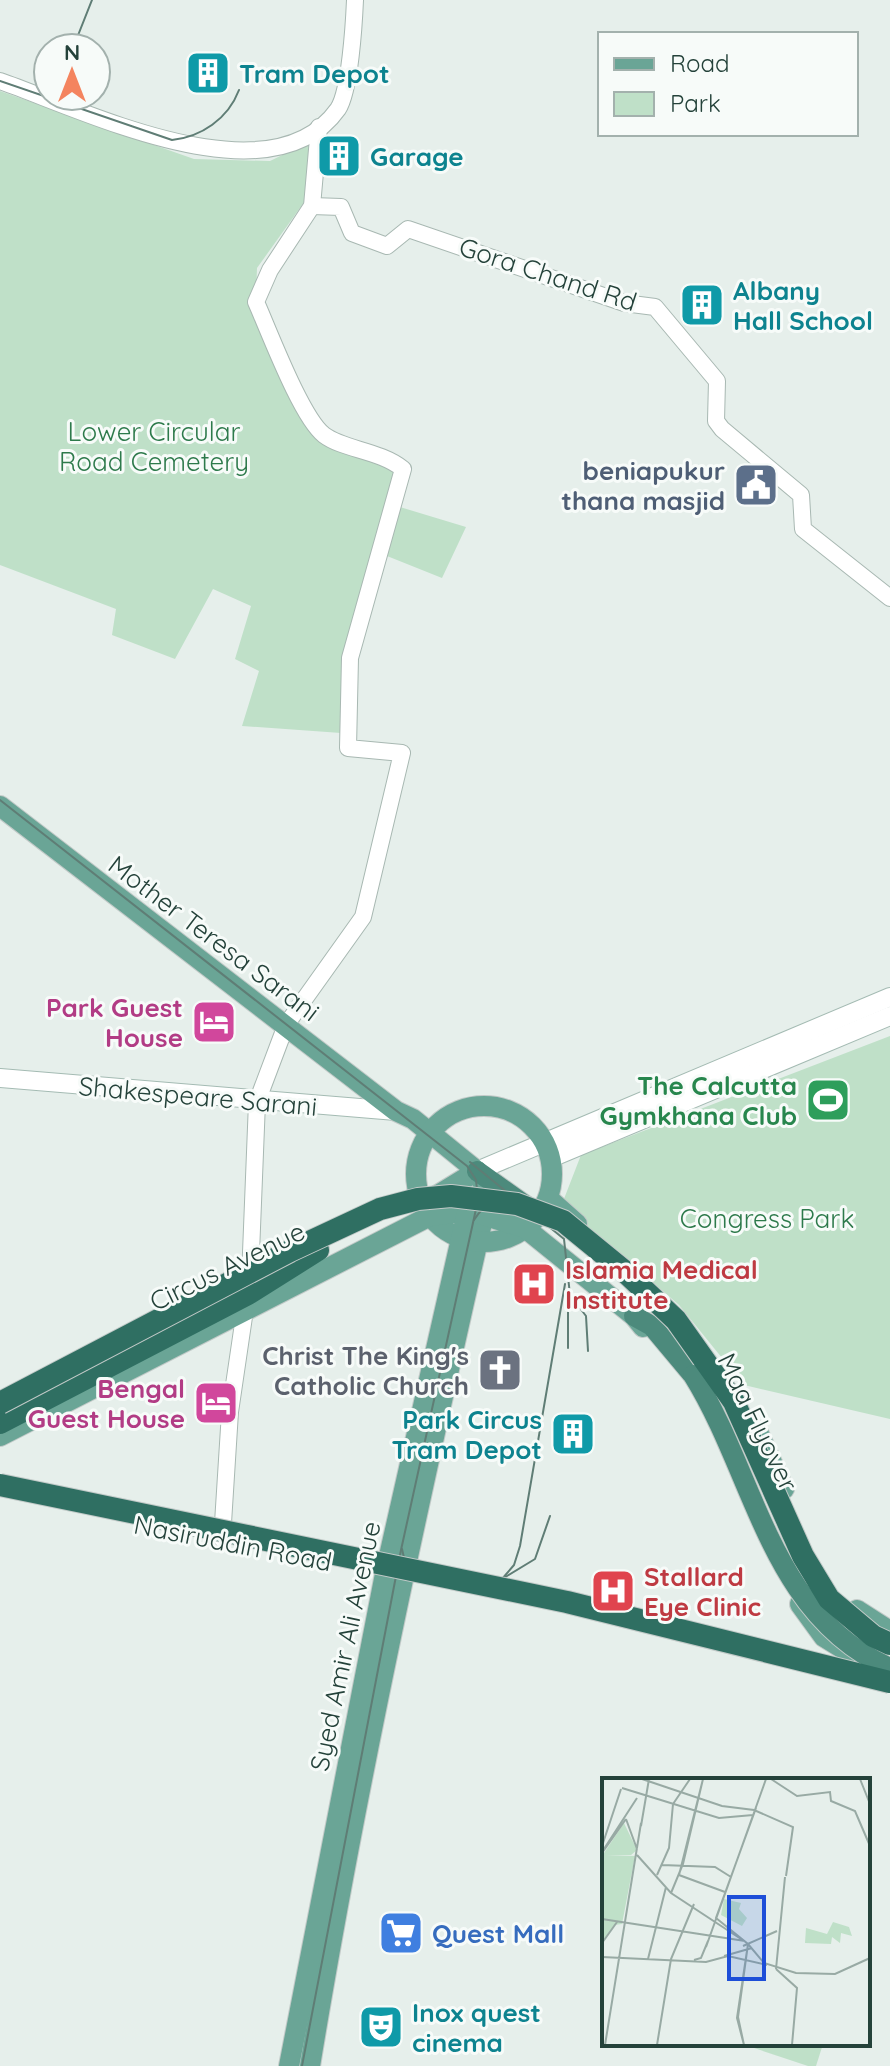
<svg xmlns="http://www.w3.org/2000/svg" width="890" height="2066" font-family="Quicksand,sans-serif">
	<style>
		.green { fill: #bfe0c8 }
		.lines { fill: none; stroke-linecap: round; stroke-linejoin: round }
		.tertiary-casing { stroke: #a8b8b2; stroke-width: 18 }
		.secondary-casing { stroke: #a4bbb3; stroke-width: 20 }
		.primary-casing { stroke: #c2cac8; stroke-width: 22 }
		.trunk-casing { stroke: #c2cac8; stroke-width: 22 }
		.motorway-casing { stroke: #c2cac8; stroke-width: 24 }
		.tertiary { stroke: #fff; stroke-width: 16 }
		.secondary { stroke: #fff; stroke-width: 18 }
		.primary { stroke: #6aa596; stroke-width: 20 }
		.trunk { stroke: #4c8a7c; stroke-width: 20 }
		.motorway { stroke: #2f6f62; stroke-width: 22 }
		.tram { stroke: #5f7d75; stroke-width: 2 }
		.trunk-bridge-casing { stroke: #c2cac8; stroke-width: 22; stroke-linecap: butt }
		.motorway-bridge-casing { stroke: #c2cac8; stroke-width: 24; stroke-linecap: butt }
		.trunk-bridge { stroke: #4c8a7c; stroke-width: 20 }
		.motorway-bridge { stroke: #2f6f62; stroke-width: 22 }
		.labels { text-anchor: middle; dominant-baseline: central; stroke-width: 6; stroke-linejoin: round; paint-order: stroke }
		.culture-label { font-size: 26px; font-weight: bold; fill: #0d838f; stroke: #f7fbf9; text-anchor: start }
		.street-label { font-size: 26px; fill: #24423a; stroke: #f7fbf9 }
		.park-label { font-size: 26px; fill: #2d7a4b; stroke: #f7fbf9 }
		.service-label { font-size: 26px; font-weight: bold; fill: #4e5e75; stroke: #f7fbf9; text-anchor: end }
		.hotel-label { font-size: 26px; font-weight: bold; fill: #b23c85; stroke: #f7fbf9; text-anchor: end }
		.leisure-label { font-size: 26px; font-weight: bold; fill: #27864d; stroke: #f7fbf9; text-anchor: end }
		.health-label { font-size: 26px; font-weight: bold; fill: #be3a42; stroke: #f7fbf9; text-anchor: start }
		.worship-label { font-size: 26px; font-weight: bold; fill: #5b616d; stroke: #f7fbf9; text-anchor: end }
		.shop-label { font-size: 26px; font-weight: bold; fill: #366cbe; stroke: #f7fbf9; text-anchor: start }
		.inset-road { fill: none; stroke: #98aaa4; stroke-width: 2 }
		.view { fill: #1d4ed8; fill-opacity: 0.15; stroke: #1d4ed8; stroke-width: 4 }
		.inset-edge { fill: none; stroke: #24423a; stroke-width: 4 }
	</style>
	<rect width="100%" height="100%" fill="#e6efeb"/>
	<!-- green -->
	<g class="green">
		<path d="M0,91L194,159L270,161L309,142L305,201L257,268L256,297L326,436L400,471L390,504L466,527L442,578L382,554L341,733L242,726L259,671L235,659L251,606L213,589L175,659L112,635L116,609L0,565Z"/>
		<path d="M890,1036V1419L744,1385L679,1305L562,1204L581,1155Z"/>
		<path d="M742,2044H823L816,2066H808Z"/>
	</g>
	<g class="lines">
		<!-- tertiary casing -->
		<g class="tertiary-casing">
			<g id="tertiary">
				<path d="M0,81C84,110 271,204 338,109C350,91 354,23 355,0"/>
				<path d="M312,206L341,207L352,233L387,246L408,229L624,303L655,307L717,381L716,421L722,429L801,495L803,529L890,598"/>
				<path d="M250,1278L257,1102L286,1025L363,917L402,753L348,748L350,658L403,469C379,450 344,450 324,435C301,417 269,331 256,302L270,270L312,206L319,127"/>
				<path d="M222,1539L230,1412L245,1310"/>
			</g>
		</g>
		<!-- secondary casing -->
		<g class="secondary-casing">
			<g id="secondary">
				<path d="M0,1078L396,1111"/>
				<path d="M551,1158L890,1016"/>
				<path d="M477,1171L890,997"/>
			</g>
		</g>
		<!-- primary casing -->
		<g class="primary-casing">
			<g id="primary">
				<path d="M0,806L396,1111L413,1119L477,1171L486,1190L484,1214C420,1496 357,1780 310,2066"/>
				<circle cx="484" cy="1174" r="68"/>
				<path d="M433,1198L477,1171"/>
				<path d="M550,1200L577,1224"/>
				<path d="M757,1430L784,1489"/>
				<path d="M0,1436L430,1216L469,1211L525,1228L634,1316L643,1327"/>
				<path d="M800,1604L824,1637L861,1660"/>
				<path d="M857,1610L890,1631"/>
				<path d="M289,2066L385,1574L470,1199"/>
			</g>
		</g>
		<!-- trunk casing -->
		<g class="trunk-casing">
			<g id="trunk">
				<path d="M477,1171L526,1206"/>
				<path d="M634,1316L652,1326L693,1375"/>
			</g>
		</g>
		<!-- motorway casing -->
		<g class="motorway-casing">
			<path id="motorway" d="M0,1423L248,1294L318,1250"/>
		</g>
		<!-- tertiary -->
		<use href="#tertiary" class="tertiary"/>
		<!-- secondary -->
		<use href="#secondary" class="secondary"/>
		<!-- primary -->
		<use href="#primary" class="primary"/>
		<!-- trunk -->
		<use href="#trunk" class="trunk"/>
		<!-- motorway -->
		<use href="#motorway" class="motorway"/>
		<!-- tram -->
		<g class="tram">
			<path d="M73,48L92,0"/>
			<path d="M0,81L172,140C201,137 228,119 239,90"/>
			<path d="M0,800L467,1166L476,1180L478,1200L401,1550L302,2066"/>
			<path d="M470,1162L564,1239L570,1295L586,1316L588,1351"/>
			<path d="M474,1220C485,1202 499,1195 519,1201"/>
			<path d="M568,1348V1305"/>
			<path d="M402,1549L405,1562L415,1579L481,1589L476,1594L489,1587L487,1594L502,1579L535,1559L550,1516"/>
			<path d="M502,1579L514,1565L520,1546L565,1284"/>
		</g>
		<!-- trunk-bridge casing -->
		<g class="trunk-bridge-casing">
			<path id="trunk-bridge" d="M693,1375C756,1476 770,1615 890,1668"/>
		</g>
		<!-- motorway-bridge casing -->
		<g class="motorway-bridge-casing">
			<g id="motorway-bridge">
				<path d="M0,1403L290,1251L380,1209L418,1199L451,1196L517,1204L563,1221L623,1270L676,1320L734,1402L803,1556L829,1599L873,1636L890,1644"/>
				<path d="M0,1485L567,1602L890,1682"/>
			</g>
		</g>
		<!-- trunk-bridge -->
		<use href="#trunk-bridge" class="trunk-bridge"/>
		<!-- motorway-bridge -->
		<use href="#motorway-bridge" class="motorway-bridge"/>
	</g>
	<!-- icons -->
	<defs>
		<g id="building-square" transform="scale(2.3)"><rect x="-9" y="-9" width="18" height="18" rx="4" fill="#0f9aa8" stroke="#f7fbf9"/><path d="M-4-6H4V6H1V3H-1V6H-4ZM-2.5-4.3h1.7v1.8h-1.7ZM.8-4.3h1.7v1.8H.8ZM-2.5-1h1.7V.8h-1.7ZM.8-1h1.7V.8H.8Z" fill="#fff"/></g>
		<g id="civic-square" transform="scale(2.3)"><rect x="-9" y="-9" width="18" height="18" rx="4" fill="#5c6f8a" stroke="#f7fbf9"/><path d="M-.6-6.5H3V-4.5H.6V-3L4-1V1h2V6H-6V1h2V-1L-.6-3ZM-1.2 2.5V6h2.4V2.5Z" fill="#fff"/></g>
		<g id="hotel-square" transform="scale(2.3)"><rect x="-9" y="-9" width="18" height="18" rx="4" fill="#d1479c" stroke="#f7fbf9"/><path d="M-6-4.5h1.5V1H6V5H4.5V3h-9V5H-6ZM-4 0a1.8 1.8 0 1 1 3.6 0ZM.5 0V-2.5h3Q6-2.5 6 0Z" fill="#fff"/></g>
		<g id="stadium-square" transform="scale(2.3)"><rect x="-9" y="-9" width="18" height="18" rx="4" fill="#2e9e5b" stroke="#f7fbf9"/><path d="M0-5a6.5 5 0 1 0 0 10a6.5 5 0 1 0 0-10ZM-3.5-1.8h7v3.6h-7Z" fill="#fff"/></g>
		<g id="hospital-square" transform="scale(2.3)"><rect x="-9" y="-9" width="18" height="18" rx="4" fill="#e0444e" stroke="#f7fbf9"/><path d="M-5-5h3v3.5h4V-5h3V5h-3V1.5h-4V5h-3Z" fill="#fff"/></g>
		<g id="church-square" transform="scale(2.3)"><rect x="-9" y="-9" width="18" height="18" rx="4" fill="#6b7280" stroke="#f7fbf9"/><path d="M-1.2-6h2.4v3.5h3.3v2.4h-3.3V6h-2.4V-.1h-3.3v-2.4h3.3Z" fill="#fff"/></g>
		<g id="supermarket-square" transform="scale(2.3)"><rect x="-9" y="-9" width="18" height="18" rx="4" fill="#3f7fe0" stroke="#f7fbf9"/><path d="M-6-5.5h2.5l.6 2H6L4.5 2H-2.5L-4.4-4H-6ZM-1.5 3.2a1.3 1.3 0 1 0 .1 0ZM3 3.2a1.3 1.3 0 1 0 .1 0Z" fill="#fff"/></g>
		<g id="theatre-square" transform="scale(2.3)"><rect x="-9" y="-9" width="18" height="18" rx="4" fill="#0f9aa8" stroke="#f7fbf9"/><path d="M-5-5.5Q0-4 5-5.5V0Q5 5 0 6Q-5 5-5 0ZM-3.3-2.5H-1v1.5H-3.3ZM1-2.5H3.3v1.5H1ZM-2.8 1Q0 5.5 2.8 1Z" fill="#fff"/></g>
	</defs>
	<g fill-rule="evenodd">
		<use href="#building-square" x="208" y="73"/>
		<use href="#building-square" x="339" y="156"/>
		<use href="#building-square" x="702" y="305"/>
		<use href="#civic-square" x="756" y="485"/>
		<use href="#hotel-square" x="214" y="1022"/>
		<use href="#stadium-square" x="828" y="1100"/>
		<use href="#hospital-square" x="534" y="1284"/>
		<use href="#church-square" x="500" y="1370"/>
		<use href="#hotel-square" x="216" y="1403"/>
		<use href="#building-square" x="573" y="1434"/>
		<use href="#hospital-square" x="613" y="1591"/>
		<use href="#supermarket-square" x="401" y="1933"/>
		<use href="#theatre-square" x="381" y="2027"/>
	</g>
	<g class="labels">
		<!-- culture labels -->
		<g class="culture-label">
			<text x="239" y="73">Tram Depot</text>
			<text x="370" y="156">Garage</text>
			<text x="733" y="290">Albany<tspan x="733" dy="30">Hall School</tspan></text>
			<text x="542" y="1419" text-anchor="end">Park Circus<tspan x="542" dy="30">Tram Depot</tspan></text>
			<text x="412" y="2012">Inox quest<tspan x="412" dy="30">cinema</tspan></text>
		</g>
		<!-- street labels -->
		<g class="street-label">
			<text transform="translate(548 274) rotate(18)">Gora Chand Rd</text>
			<text transform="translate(214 938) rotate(37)">Mother Teresa Sarani</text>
			<text transform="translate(198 1096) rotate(5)">Shakespeare Sarani</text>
			<text transform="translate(227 1266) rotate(-26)">Circus Avenue</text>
			<text transform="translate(758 1422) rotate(64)">Maa Flyover</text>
			<text transform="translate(233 1543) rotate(11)">Nasiruddin Road</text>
			<text transform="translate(345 1646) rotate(-78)">Syed Amir Ali Avenue</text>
		</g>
		<!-- park labels -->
		<g class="park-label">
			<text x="154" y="431">Lower Circular<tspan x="154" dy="30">Road Cemetery</tspan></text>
			<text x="767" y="1218">Congress Park</text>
		</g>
		<!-- service labels -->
		<g class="service-label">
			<text x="725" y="470">beniapukur<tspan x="725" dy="30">thana masjid</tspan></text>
		</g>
		<!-- hotel labels -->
		<g class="hotel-label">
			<text x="183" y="1007">Park Guest<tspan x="183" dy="30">House</tspan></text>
			<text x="185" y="1388">Bengal<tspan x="185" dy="30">Guest House</tspan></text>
		</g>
		<!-- leisure labels -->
		<g class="leisure-label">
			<text x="797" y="1085">The Calcutta<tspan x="797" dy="30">Gymkhana Club</tspan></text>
		</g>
		<!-- health labels -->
		<g class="health-label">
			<text x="565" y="1269">Islamia Medical<tspan x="565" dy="30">Institute</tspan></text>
			<text x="644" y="1576">Stallard<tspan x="644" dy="30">Eye Clinic</tspan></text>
		</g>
		<!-- worship labels -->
		<g class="worship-label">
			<text x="469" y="1355">Christ The King's<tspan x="469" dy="30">Catholic Church</tspan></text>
		</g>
		<!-- shop labels -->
		<g class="shop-label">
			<text x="432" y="1933">Quest Mall</text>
		</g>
	</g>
	<!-- overview -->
	<g transform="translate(602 1778)">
		<rect width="268" height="268" fill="#e6efeb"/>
		<path d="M22,45L35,72L29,77H4L33,78L20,146L12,147L0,164V78ZM122,121L139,125L137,131L145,140L140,148L119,137ZM231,144L247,149L250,158L239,155L238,165L230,159L229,166L203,165L204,150L225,156Z" fill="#bfe0c8"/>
		<path class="inset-road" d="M40,1L120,28L152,32L191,49L184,98M101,1L77,97L123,114M169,1L195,18L228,14L229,23L253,33L268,68M258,1L268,26M20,10L117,40L151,37M24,41L35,71M39,48L47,1M0,68L19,11M0,74L35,20M0,75L24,41M35,77L69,115L142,163M60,87L113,89L129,99M55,97L67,70L71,26L88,1M69,115L81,86L101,1M0,141L143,163M0,165L15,144M146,166L162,185L194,195L233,196L268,180M141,168L175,153M104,169L164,1M122,178L150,170M0,179L104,184L126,178L165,187M46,181L64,109M92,182L99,180L106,163M174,191L183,99M174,191L195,210L190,267M3,267L39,45M55,267L69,181L92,126M142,267L136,239L146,166M142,267L135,240L146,166L114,140L154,30"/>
		<path class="view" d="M127,119H162V201H127Z"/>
		<rect width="268" height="268" class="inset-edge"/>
	</g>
	<!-- legend -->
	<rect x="598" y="32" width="260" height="104" fill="#f7fbf9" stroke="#a3b1ad" stroke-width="2"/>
	<rect x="614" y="58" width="40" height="12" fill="#6aa596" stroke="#a3b1ad" stroke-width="2"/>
	<text x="670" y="72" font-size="24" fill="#24423a">Road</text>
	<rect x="614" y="92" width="40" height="24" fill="#bfe0c8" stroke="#a3b1ad" stroke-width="2"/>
	<text x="670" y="112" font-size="24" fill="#24423a">Park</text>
	<!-- north arrow -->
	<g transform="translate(72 72)"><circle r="38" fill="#f7fbf9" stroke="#a3b1ad" stroke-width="2"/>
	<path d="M0-6L14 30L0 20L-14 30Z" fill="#f4845f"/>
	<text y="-12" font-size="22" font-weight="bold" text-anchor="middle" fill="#24423a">N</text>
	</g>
</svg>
